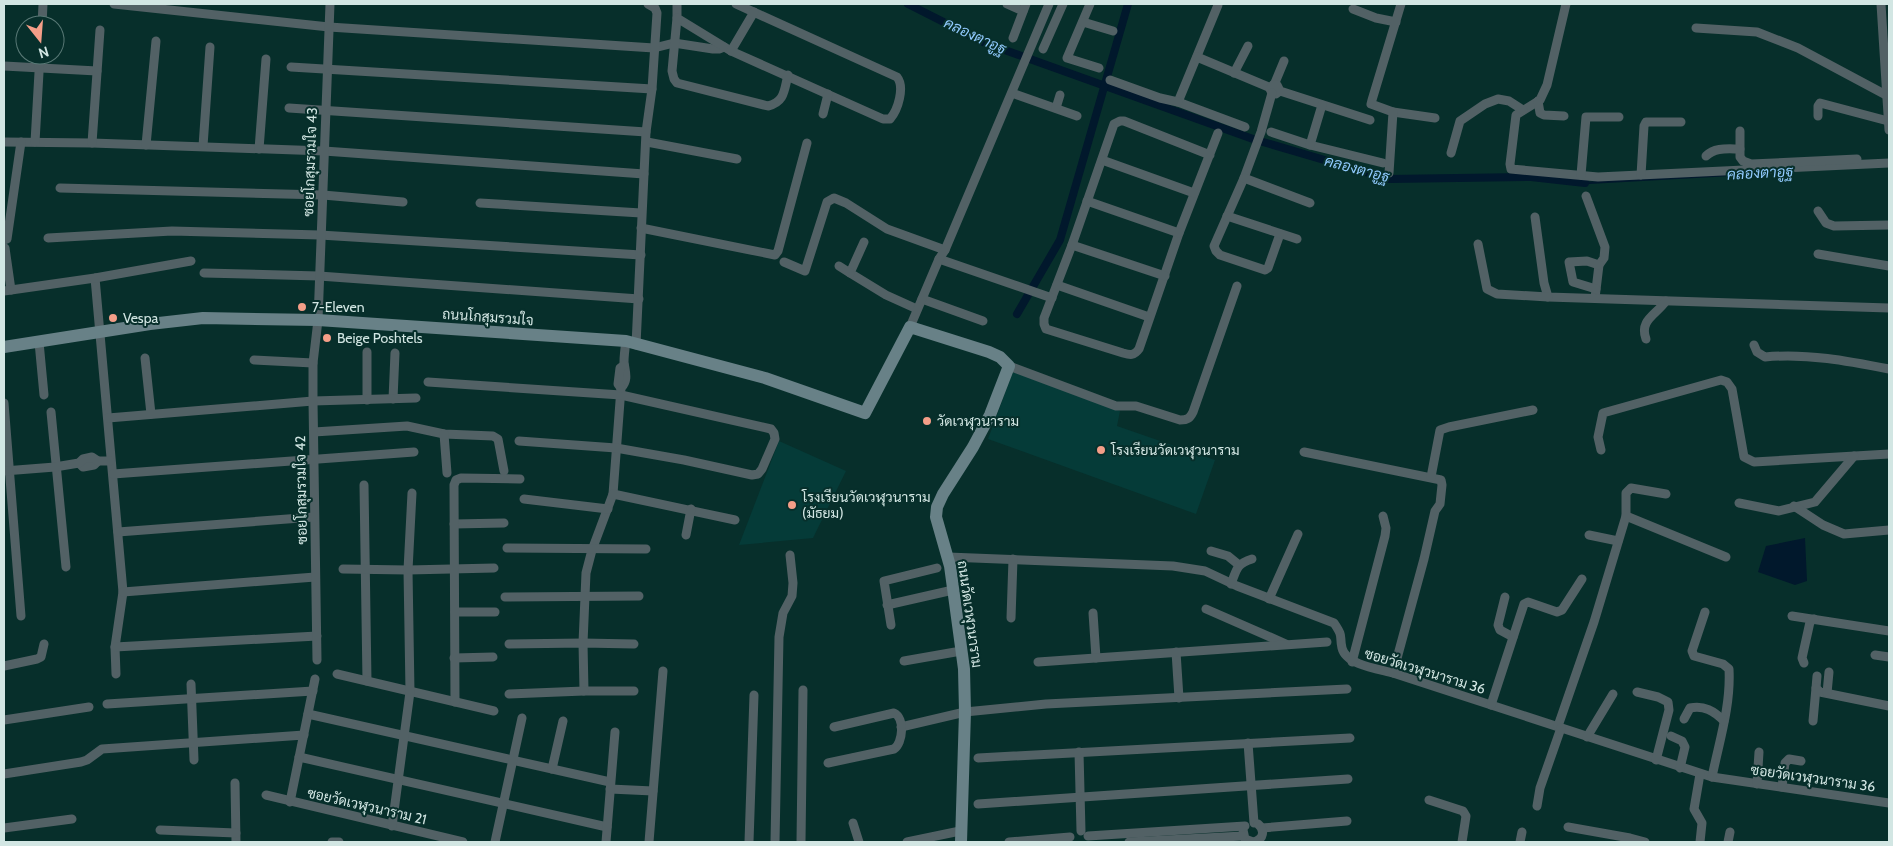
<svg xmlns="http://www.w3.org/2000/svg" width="1893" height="846" font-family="Cabin,Sarabun,sans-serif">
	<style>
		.built { fill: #053b38 }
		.water { fill: #01182c }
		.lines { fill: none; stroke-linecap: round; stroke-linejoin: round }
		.stream { stroke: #01182c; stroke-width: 2.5 }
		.canal { stroke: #01182c; stroke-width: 8 }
		.street { stroke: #526165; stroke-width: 9 }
		.secondary { stroke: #688187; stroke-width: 12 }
		.poi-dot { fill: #f49e88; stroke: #072f2b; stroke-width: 2 }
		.labels { text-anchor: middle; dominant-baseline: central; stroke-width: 4; stroke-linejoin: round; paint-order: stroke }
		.street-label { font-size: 14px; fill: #d2e6e3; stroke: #072f2b }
		.poi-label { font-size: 14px; fill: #d2e6e3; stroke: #072f2b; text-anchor: start }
		.water-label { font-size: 15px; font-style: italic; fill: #90c9fc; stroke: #072f2b }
	</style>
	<rect width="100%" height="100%" fill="#072f2b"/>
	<!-- built -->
	<g class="built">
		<path d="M1013,372L1120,411L1117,426L1215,460L1196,514L988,439Z"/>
		<path d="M779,441L846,471L813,538L739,545Z"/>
	</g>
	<!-- water -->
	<path class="water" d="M1805,538L1807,581L1795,585L1758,572L1766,546Z"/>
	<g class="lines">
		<!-- stream -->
		<path class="stream" d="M1585,183L1727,175"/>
		<!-- canal -->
		<g class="canal">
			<path d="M908,4L985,43L1253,139L1389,179L1531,177L1585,183"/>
			<path d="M1017,314L1060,240L1128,4"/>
		</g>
		<!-- street -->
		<g class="street">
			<path d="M114,4L329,27L654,48L674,43L713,49H719L724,47"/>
			<path d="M677,4V18L731,51L883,119H890C898,110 905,87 897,77L736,4"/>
			<path d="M1007,4L1023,11"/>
			<path d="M1090,4L1067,58L1099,68"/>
			<path d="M1566,4L1547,85L1540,100L1516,115L1510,164L1511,169L1598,177L1889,163"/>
			<path d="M1881,4L1889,130"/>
			<path d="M1218,5L1178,102L1245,127"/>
			<path d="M1353,9L1376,18L1396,22"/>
			<path d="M677,18L672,71L674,79L677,83L768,106C785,102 784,90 788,75"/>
			<path d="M1083,22L1113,31"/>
			<path d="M42,25L43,4"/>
			<path d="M1696,28L1757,32L1798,48L1886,95"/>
			<path d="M1013,38L1026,4"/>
			<path d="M1043,49L1063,4"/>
			<path d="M731,51L754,12"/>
			<path d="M1197,57L1271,88"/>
			<path d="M4,66L97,71"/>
			<path d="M291,67L652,89"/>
			<path d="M1234,73L1248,46"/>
			<path d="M1110,80L1160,98L1178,102"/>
			<path d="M1274,85L1284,61"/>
			<path d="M1280,91L1276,94L1272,93L1270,89L1273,85H1277L1280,91L1370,120"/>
			<path d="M1012,93L1077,116"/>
			<path d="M1272,93L1261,132L1244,178L1214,246L1216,251L1220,255L1265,270L1268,268L1280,234"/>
			<path d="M1538,101L1540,113L1544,115L1564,116"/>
			<path d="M289,108L646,132"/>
			<path d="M1056,108L1060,95"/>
			<path d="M1393,112L1435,118"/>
			<path d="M823,114L828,94"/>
			<path d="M1818,116V106L1820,103L1888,121"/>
			<path d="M1740,131V157L1743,161L1751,164L1857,159"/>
			<path d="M1271,132L1310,145L1383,163"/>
			<path d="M4,142L92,143L324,151L644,174"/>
			<path d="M35,142L40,55"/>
			<path d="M647,142L737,159"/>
			<path d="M92,143L100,30"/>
			<path d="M146,145L156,41"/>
			<path d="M1310,145L1322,105"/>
			<path d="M203,146L210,47"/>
			<path d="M259,149L266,59"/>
			<path d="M1451,153L1460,121L1485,104L1498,99L1509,101L1523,110"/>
			<path d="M1210,155L1124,121H1120L1114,124L1072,245L1044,318V324L1046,329L1123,353C1130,355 1134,356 1139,349L1179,233L1218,133"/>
			<path d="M1706,156C1715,147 1728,149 1740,149"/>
			<path d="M1102,160L1194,193"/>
			<path d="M1389,173L1393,112L1371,104L1372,100L1401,4"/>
			<path d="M1581,175L1586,117H1619"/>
			<path d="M1641,175L1644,126L1646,122H1681"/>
			<path d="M1244,178L1310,203"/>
			<path d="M60,188L323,195L403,202"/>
			<path d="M1586,196L1605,247L1604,258L1599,265L1595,298"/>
			<path d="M1087,201L1179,233"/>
			<path d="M480,203L641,213"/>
			<path d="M1818,211L1826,223L1834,226L1889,225"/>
			<path d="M1227,216L1297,239"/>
			<path d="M1535,217L1544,283L1548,297L1889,308"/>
			<path d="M641,228L775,255L778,251L807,143"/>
			<path d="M48,238L172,231L320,235L641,255"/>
			<path d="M4,240L7,239L21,142"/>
			<path d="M864,242L850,273L886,295L917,309"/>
			<path d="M1478,244L1487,289L1497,294L1548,297"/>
			<path d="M1072,245L1165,276"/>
			<path d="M5,248L11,290"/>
			<path d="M1818,254L1889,266"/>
			<path d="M939,259L1052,298"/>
			<path d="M784,262L805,271L827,202L834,198L846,203L887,229L945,250"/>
			<path d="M839,266L850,273"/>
			<path d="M204,273L319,276L639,299"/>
			<path d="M95,278L123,592L115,647L116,674"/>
			<path d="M1057,285L1149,317"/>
			<path d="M1596,289L1573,282L1569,262L1587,261L1599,265"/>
			<path d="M4,291L95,278L191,261"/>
			<path d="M922,299L983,321"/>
			<path d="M910,327L939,259L945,250L1049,4"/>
			<path d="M1646,339C1639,320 1656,315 1666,301"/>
			<path d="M626,341C625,348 624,355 624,362C625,371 629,380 621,388L613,494L592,550L586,573L583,643L584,691H634"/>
			<path d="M39,342L44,395"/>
			<path d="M636,345L644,174L646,132L652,89L657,13L655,8L648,4"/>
			<path d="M1754,345L1757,352L1765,357C1807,353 1848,361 1889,369"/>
			<path d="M367,352V400"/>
			<path d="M145,358L151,414"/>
			<path d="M254,360L313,363"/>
			<path d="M1009,366L1116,406H1136L1180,420C1188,420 1190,418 1193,412L1237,286"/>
			<path d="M428,382L621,395L771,429L774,433L775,439L762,469L758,474L752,475L684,460L616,448L519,441"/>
			<path d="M621,388L618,384L620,368L624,365"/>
			<path d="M393,399L395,353"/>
			<path d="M4,403L21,616"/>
			<path d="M51,412L66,567"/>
			<path d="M108,418L313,401L416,398"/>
			<path d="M314,432L407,426L444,434L493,436L498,439L504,471"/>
			<path d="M444,434L447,473"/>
			<path d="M1601,450L1598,437L1603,413L1721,380L1727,382L1732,389L1744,457L1754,462L1889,454"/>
			<path d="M1304,452L1441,480L1442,485L1440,504L1435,511L1424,559L1393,673"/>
			<path d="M79,463L83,467L94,465L98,461"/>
			<path d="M4,471L55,467L79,463L83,459L92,457L98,461H110"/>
			<path d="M113,474L414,452"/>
			<path d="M1431,477L1440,430L1449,427L1533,410"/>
			<path d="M364,485L367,681"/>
			<path d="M613,494L735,520"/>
			<path d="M524,499L608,509"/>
			<path d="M1739,503L1779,511L1815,502L1854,456"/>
			<path d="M1794,506L1823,525L1844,534L1889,530"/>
			<path d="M1626,516L1726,557"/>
			<path d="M454,524L504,523"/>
			<path d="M118,532L314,517"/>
			<path d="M686,535L691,509"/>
			<path d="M1589,535L1618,541"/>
			<path d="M507,548L646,549"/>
			<path d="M1211,551L1228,556L1239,565"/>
			<path d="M948,557L1173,566L1205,571L1237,586L1334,623C1344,638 1339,634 1342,648C1346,665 1378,669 1393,673L1712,777L1889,803"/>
			<path d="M343,569L408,570L494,568"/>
			<path d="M1231,584C1237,569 1236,564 1252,559"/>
			<path d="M123,592L315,577"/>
			<path d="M505,597L639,596"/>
			<path d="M1505,597L1498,625L1500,630L1513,637"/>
			<path d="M1269,599L1298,534"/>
			<path d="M887,605L953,590"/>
			<path d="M1206,609L1286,644"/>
			<path d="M455,612H495"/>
			<path d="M1705,612L1692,651L1694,656L1723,664L1729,669C1731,706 1719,742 1712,777"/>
			<path d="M1093,613L1096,658"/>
			<path d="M1792,616L1889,631"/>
			<path d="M1011,618L1013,559"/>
			<path d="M891,625L884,581L937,568"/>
			<path d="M509,644L583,643L634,644"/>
			<path d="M115,647L317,636"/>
			<path d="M1176,652L1179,698"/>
			<path d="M1875,655L1889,657"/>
			<path d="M454,658L493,657"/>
			<path d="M317,660L313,401V363L318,320L330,4"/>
			<path d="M904,661L961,651"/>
			<path d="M1038,662L1327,642"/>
			<path d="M1352,662L1385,536L1386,528L1383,516"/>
			<path d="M1804,663L1802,658L1810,622L1814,619"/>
			<path d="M4,666L37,659L41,657L44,644"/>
			<path d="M337,674L494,711"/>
			<path d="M1817,676L1816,688L1820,692L1889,706"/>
			<path d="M191,684L194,760"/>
			<path d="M1637,692L1658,697L1668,702L1669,710L1656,760"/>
			<path d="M1827,693L1829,672"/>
			<path d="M509,694L584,691"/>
			<path d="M455,702L454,485L456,480L461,478L520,479"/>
			<path d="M107,704L313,691"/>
			<path d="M1491,705L1524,604L1528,602L1557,612L1562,610L1582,579"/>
			<path d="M308,714L610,782"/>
			<path d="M1684,719L1690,708C1704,705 1714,711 1724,721"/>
			<path d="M4,720L89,707"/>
			<path d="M1813,721L1816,688"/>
			<path d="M1558,726L1594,622L1626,516V493L1631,488L1666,494"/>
			<path d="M901,727L965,712L1046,704L1347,689"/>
			<path d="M1671,736L1682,741L1685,747L1680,768"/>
			<path d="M1587,737L1613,694"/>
			<path d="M1248,743L1254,823"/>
			<path d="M1079,752L1081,831"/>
			<path d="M299,757L607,827"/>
			<path d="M978,758L1350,738"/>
			<path d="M828,763L894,749C903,743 905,718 894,713L834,727"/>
			<path d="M552,769L563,721"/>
			<path d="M4,774L81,762L87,760L102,749L304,735"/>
			<path d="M1700,774L1694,809L1702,823L1700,842"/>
			<path d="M235,783L236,842"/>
			<path d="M1757,784L1759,752"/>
			<path d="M1782,787L1785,763L1789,759L1801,761"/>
			<path d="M610,789L653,791"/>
			<path d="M266,795L463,842"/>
			<path d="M1429,800L1463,811L1466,816L1462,842"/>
			<path d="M290,802L315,679"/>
			<path d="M978,804L1348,779"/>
			<path d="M1537,806L1540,788L1561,728"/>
			<path d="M853,823L859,842"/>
			<path d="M392,826L410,692L408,570L412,493"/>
			<path d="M1568,827L1630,838L1645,842"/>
			<path d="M4,828L72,819"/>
			<path d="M1262,828L1347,821"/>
			<path d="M160,830L236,833"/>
			<path d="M1243,830L1245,839L1253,842"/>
			<path d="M1088,836L1245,826"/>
			<path d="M332,842H339"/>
			<path d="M495,842L522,718"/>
			<path d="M606,842L615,732"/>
			<path d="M649,842L663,671"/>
			<path d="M749,842L754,695"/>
			<path d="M775,842L779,637L783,613L792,596L793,583L790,555"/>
			<path d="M801,842L803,690"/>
			<path d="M907,842L960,831"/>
			<path d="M1009,842L1070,837"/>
			<path d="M1129,842L1243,836"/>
			<path d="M1254,842C1264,839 1265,830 1258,824"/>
			<path d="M1520,842L1522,832"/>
			<path d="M1728,842L1730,832"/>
		</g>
		<!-- secondary -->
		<path class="secondary" d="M4,347L150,324L203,318L318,320L626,341L765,378L865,413L910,327L989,352L1000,357L1009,366L990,415L973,447L943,494L937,507L936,517L950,566L964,669L965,712L961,842"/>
	</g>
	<!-- markers -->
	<g class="poi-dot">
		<circle cx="302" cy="307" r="5"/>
		<circle cx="113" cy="318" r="5"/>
		<circle cx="327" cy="338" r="5"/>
		<circle cx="927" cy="421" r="5"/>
		<circle cx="1101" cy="450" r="5"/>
		<circle cx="792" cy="505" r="5"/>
	</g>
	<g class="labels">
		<!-- street labels -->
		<g class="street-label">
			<text transform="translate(310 162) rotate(-88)">ซอยโกสุมรวมใจ 43</text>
			<text transform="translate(488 317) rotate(4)">ถนนโกสุมรวมใจ</text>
			<text transform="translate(301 490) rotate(-91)">ซอยโกสุมรวมใจ 42</text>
			<text transform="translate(970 614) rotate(82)">ถนนวัดเวฬุวนาราม</text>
			<text transform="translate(1425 671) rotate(17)">ซอยวัดเวฬุวนาราม 36</text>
			<text transform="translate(1813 778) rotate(8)">ซอยวัดเวฬุวนาราม 36</text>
			<text transform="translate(367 806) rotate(13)">ซอยวัดเวฬุวนาราม 21</text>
		</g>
		<!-- poi labels -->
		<g class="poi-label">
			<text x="312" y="307">7-Eleven</text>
			<text x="123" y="318">Vespa</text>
			<text x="337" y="338">Beige Poshtels</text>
			<text x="937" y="421">วัดเวฬุวนาราม</text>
			<text x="1111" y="450">โรงเรียนวัดเวฬุวนาราม</text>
			<text x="802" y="497">โรงเรียนวัดเวฬุวนาราม<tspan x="802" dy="16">(มัธยม)</tspan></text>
		</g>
		<!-- water labels -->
		<g class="water-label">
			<text transform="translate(975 36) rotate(25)">คลองตาอูฐ</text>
			<text transform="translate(1357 169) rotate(15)">คลองตาอูฐ</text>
			<text transform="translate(1760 173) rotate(-3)">คลองตาอูฐ</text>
		</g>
	</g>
	<!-- border -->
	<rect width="1893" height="846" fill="none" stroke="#d2e6e3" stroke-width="10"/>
	<!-- north arrow -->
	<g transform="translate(40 40) rotate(163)"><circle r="24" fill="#072f2b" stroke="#587875"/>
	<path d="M0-4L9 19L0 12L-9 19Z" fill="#f49e88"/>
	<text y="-8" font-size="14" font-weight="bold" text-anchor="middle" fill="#d2e6e3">N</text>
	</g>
</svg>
